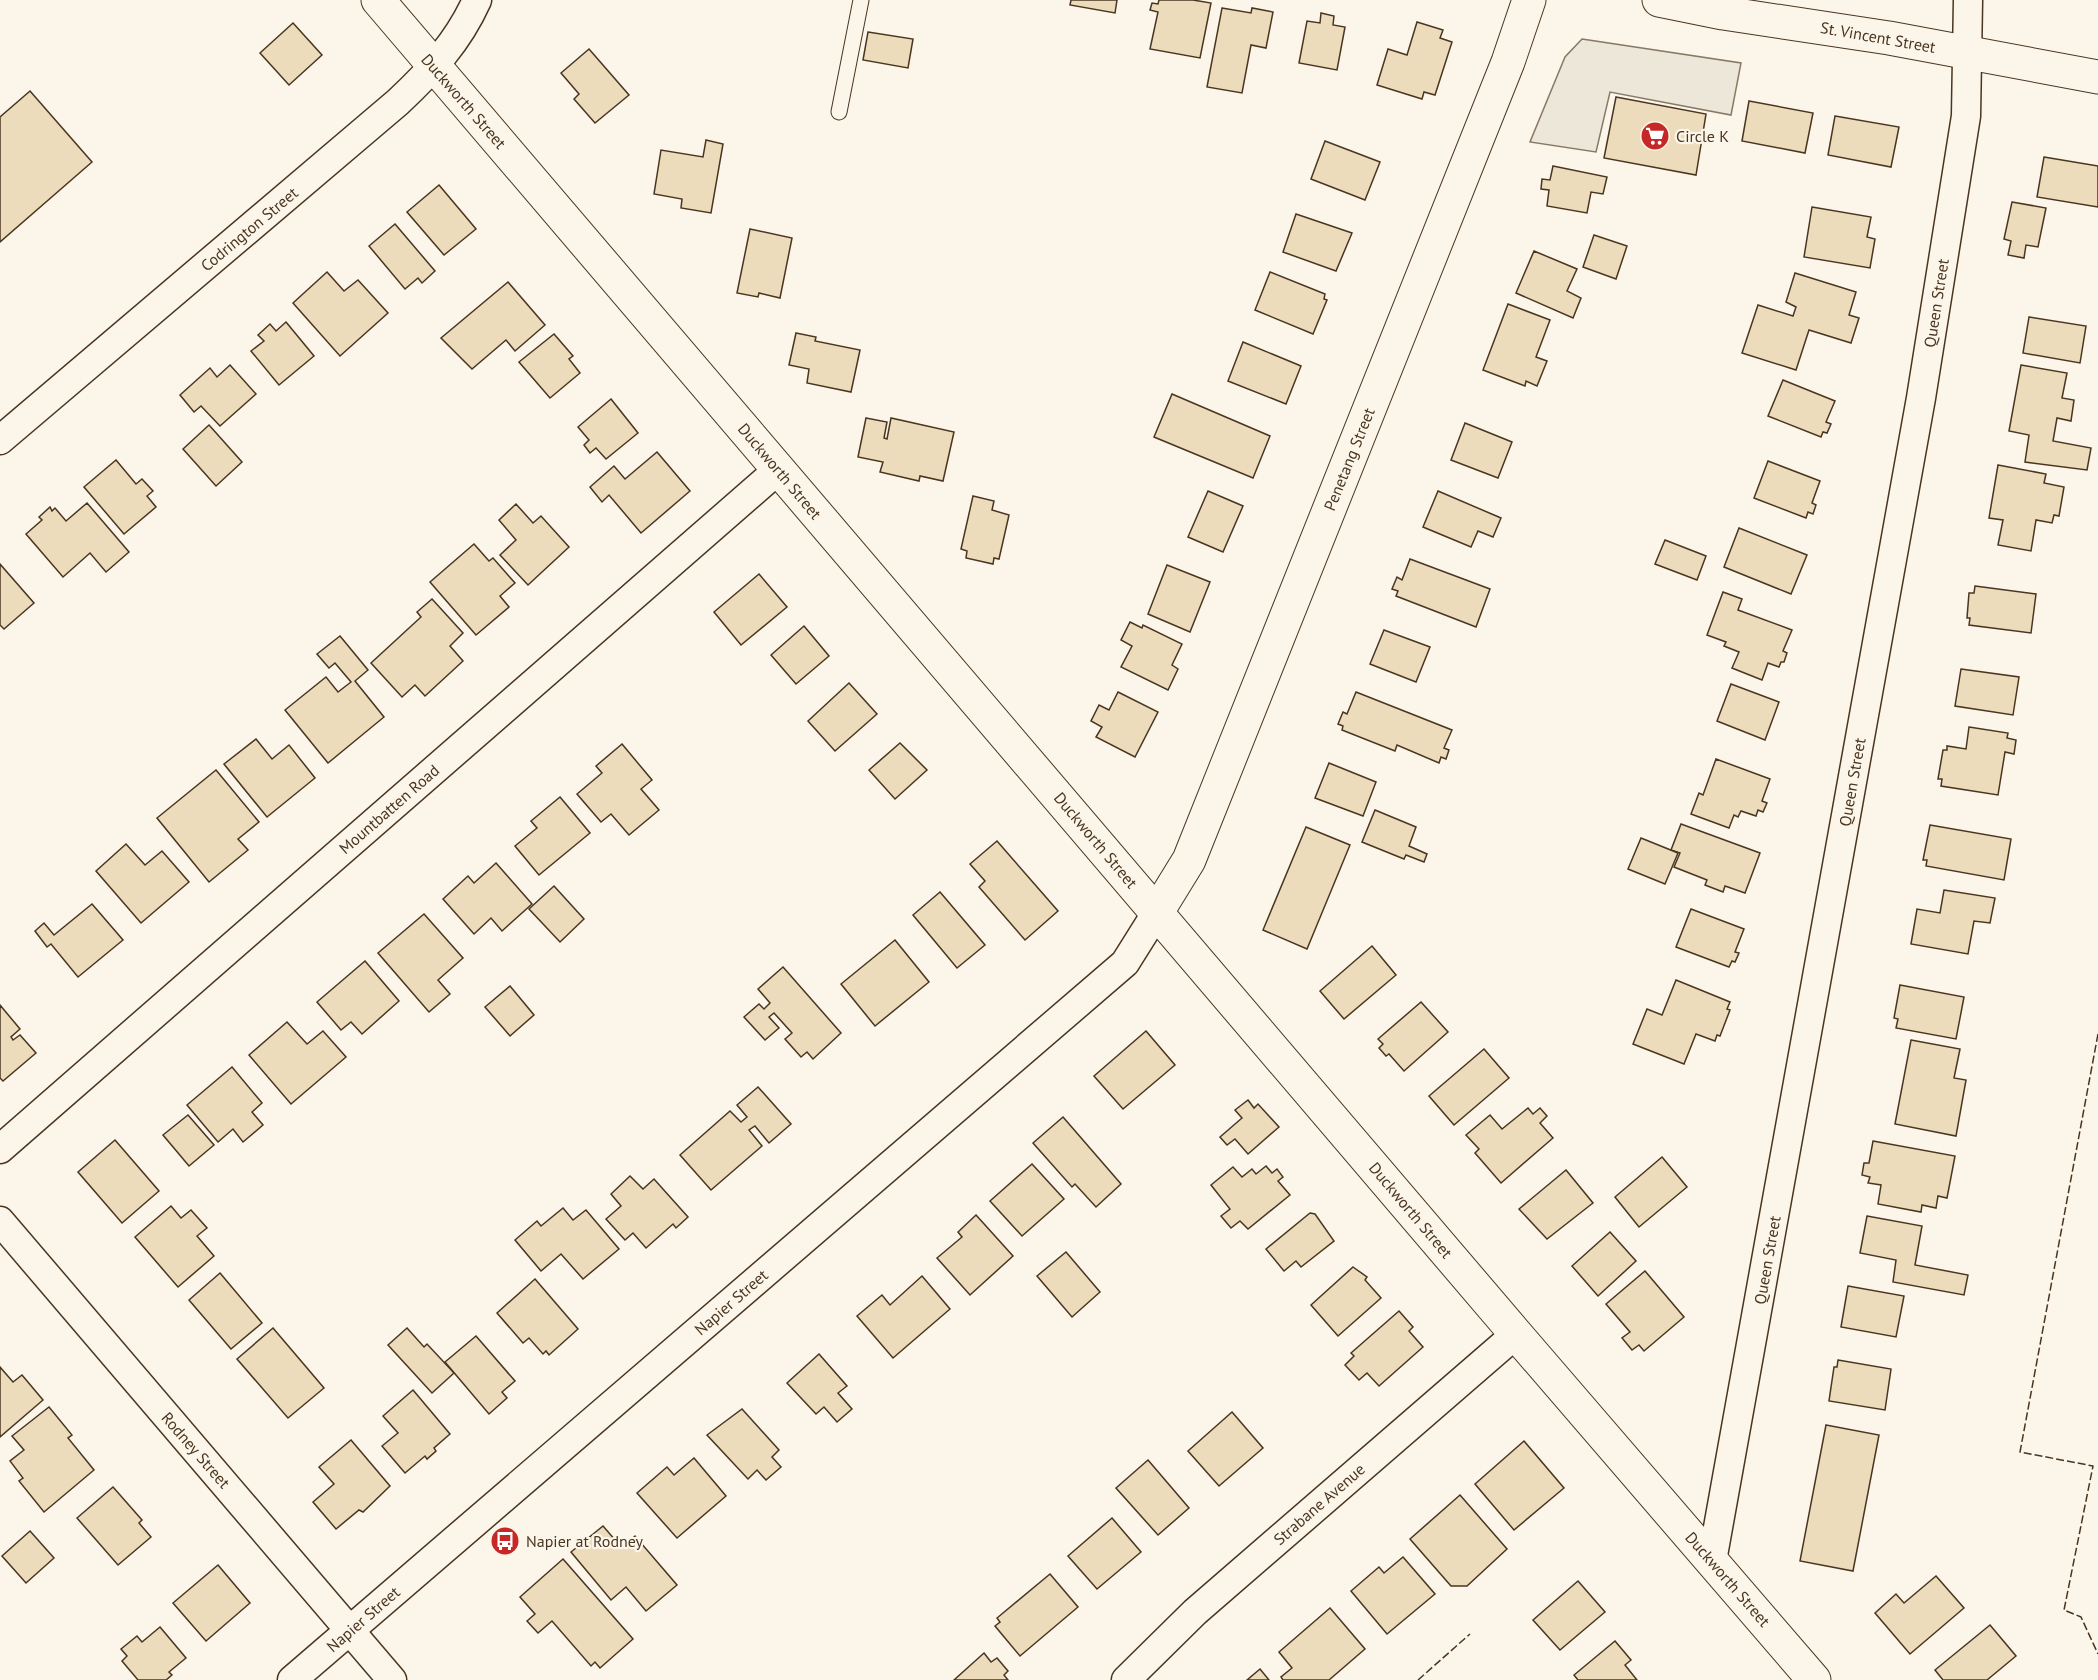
<svg xmlns="http://www.w3.org/2000/svg" width="2098" height="1680" font-family="'PT Sans',sans-serif">
	<style>
		.parking { fill: #ede7d9; stroke: #887966; stroke-width: 1.5 }
		.building { fill: #ecdcbc; stroke: #4a3520; stroke-width: 1.5 }
		.lines { fill: none; stroke-linecap: round; stroke-linejoin: round }
		.lane-casing { stroke: #4a3520; stroke-width: 17 }
		.street-casing { stroke: #4a3520; stroke-width: 31 }
		.secondary-casing { stroke: #4a3520; stroke-width: 35 }
		.lane { stroke: #fbf6e9; stroke-width: 15 }
		.street { stroke: #fbf6e9; stroke-width: 28 }
		.secondary { stroke: #fbf6e9; stroke-width: 33 }
		.fence { stroke: #4a3520; stroke-width: 1.5; stroke-dasharray: 8 3; stroke-linecap: butt }
		.labels { text-anchor: middle; dominant-baseline: central; stroke-width: 4.5; stroke-linejoin: round; paint-order: stroke }
		.street-label { font-size: 16px; fill: #4a3520; stroke: #fbf6e9 }
		.poi-label { font-size: 16px; fill: #4a3520; stroke: #fbf6e9; text-anchor: start }
	</style>
	<rect width="100%" height="100%" fill="#fbf6e9"/>
	<!-- parking -->
	<path class="parking" d="M1582,39L1741,63L1731,115L1610,92L1596,152L1530,142L1565,57Z"/>
	<!-- building -->
	<g class="building">
		<path d="M1071,0H1117L1115,13L1070,5Z"/>
		<path d="M1159,0H1193L1211,3L1200,58L1150,49L1158,12L1150,10L1152,3L1158,4Z"/>
		<path d="M1222,8L1251,13L1252,8L1273,12L1266,48L1251,45L1242,93L1207,87Z"/>
		<path d="M1321,13L1334,16L1333,25L1345,27L1337,70L1299,63L1307,21L1320,23Z"/>
		<path d="M1417,22L1443,30L1440,38L1452,42L1435,95L1424,92L1422,99L1377,85L1388,49L1407,55Z"/>
		<path d="M293,23L322,55L289,85L260,53Z"/>
		<path d="M868,32L913,39L908,68L863,60Z"/>
		<path d="M589,49L629,95L595,123L574,99L579,94L561,73Z"/>
		<path d="M30,91L92,162L0,242V117Z"/>
		<path d="M1616,97L1706,114L1696,175L1604,158Z"/>
		<path d="M1749,101L1813,113L1805,153L1742,141Z"/>
		<path d="M1835,116L1899,127L1891,167L1828,155Z"/>
		<path d="M706,140L723,144L711,213L681,208L682,199L654,194L661,150L703,157Z"/>
		<path d="M1325,141L1380,162L1365,200L1311,179Z"/>
		<path d="M2044,157L2098,166V207L2037,197Z"/>
		<path d="M1553,166L1607,177L1603,194L1591,192L1587,213L1547,206L1549,190L1541,189L1542,179L1550,180Z"/>
		<path d="M439,185L476,229L444,255L407,212Z"/>
		<path d="M2012,202L2046,208L2038,247L2026,245L2024,258L2008,255L2011,241L2004,239Z"/>
		<path d="M1812,207L1871,217L1867,237L1875,239L1870,268L1804,257Z"/>
		<path d="M1296,214L1352,233L1336,271L1283,252Z"/>
		<path d="M395,224L435,271L422,283L418,278L405,289L369,246Z"/>
		<path d="M750,229L792,238L780,298L759,293L758,297L737,293Z"/>
		<path d="M1594,235L1627,246L1616,279L1583,267Z"/>
		<path d="M1534,251L1577,269L1567,291L1581,298L1573,318L1516,293Z"/>
		<path d="M327,272L344,291L358,280L388,313L340,356L293,303Z"/>
		<path d="M1270,272L1325,294L1324,299L1327,300L1313,334L1255,310Z"/>
		<path d="M1795,273L1856,292L1849,315L1859,318L1851,343L1809,330L1796,370L1742,353L1758,305L1793,316L1796,307L1786,302Z"/>
		<path d="M508,282L545,325L515,351L506,340L472,369L441,338Z"/>
		<path d="M1508,304L1550,320L1536,357L1547,361L1537,386L1526,381L1525,386L1483,370Z"/>
		<path d="M2029,317L2086,326L2080,363L2023,353Z"/>
		<path d="M286,322L314,356L279,385L251,351L264,341L258,335L270,324L276,331Z"/>
		<path d="M796,333L816,337L815,341L860,350L851,392L807,383L809,369L789,365Z"/>
		<path d="M554,334L573,356L569,359L580,373L550,398L519,362Z"/>
		<path d="M1243,342L1301,366L1286,404L1228,381Z"/>
		<path d="M230,365L256,394L220,426L201,406L194,412L180,395L210,368L217,377Z"/>
		<path d="M2021,365L2067,373L2062,398L2074,400L2071,421L2057,418L2053,441L2091,448L2087,470L2025,462L2029,435L2009,431Z"/>
		<path d="M1783,380L1835,401L1826,422L1831,424L1827,433L1823,432L1821,437L1768,416Z"/>
		<path d="M1172,394L1270,436L1253,478L1154,437Z"/>
		<path d="M611,399L638,433L606,459L596,448L590,453L584,445L589,440L578,427Z"/>
		<path d="M866,418L887,422L884,438L887,439L891,418L954,432L943,481L920,476L919,481L880,472L883,462L858,457Z"/>
		<path d="M1465,423L1512,442L1498,478L1451,460Z"/>
		<path d="M209,425L242,462L216,486L183,449Z"/>
		<path d="M657,452L690,491L641,533L609,495L602,502L590,487L614,466L625,479Z"/>
		<path d="M116,460L136,484L142,479L153,491L147,496L156,507L124,534L84,487Z"/>
		<path d="M1768,461L1820,481L1812,503L1816,505L1813,514L1808,512L1806,518L1754,498Z"/>
		<path d="M1998,465L2046,474L2044,483L2064,487L2059,516L2054,515L2052,523L2036,520L2031,551L1998,545L2003,520L1989,518Z"/>
		<path d="M1208,491L1243,506L1223,552L1188,537Z"/>
		<path d="M1438,491L1501,518L1493,537L1478,531L1471,547L1423,527Z"/>
		<path d="M973,496L994,501L992,510L1009,515L999,559L994,558L993,564L966,558L967,551L961,549Z"/>
		<path d="M87,503L129,552L106,572L90,553L63,577L26,534L42,520L39,517L50,507L52,511L55,508L66,521Z"/>
		<path d="M516,504L533,523L541,516L569,547L528,585L500,555L516,540L499,520Z"/>
		<path d="M1739,528L1807,555L1791,594L1724,567Z"/>
		<path d="M1665,540L1706,556L1697,580L1655,564Z"/>
		<path d="M474,544L489,561L493,558L515,583L500,596L509,607L476,635L430,582Z"/>
		<path d="M1410,559L1490,589L1476,627L1396,596L1398,591L1392,589L1397,577L1402,580Z"/>
		<path d="M0,564L34,603L4,629L0,625Z"/>
		<path d="M1167,565L1210,582L1190,632L1148,614Z"/>
		<path d="M759,574L787,607L741,645L714,612Z"/>
		<path d="M1975,586L2036,594L2031,633L1969,625L1970,618H1967L1969,593H1974Z"/>
		<path d="M1723,592L1742,599L1738,610L1792,630L1783,651L1787,653L1784,662H1781L1779,667L1768,663L1762,680L1732,668L1739,652L1724,646L1726,642L1707,635Z"/>
		<path d="M432,599L463,633L450,646L463,661L425,696L415,685L402,697L371,663L421,617L417,612Z"/>
		<path d="M1130,622L1142,628L1143,625L1182,644L1172,665L1178,669L1168,690L1121,667L1132,646L1121,640Z"/>
		<path d="M804,626L829,656L796,684L771,655Z"/>
		<path d="M1384,630L1430,647L1416,682L1370,664Z"/>
		<path d="M340,636L368,670L355,681L384,717L328,763L285,710L326,677L338,692L351,682L335,663L329,668L317,654Z"/>
		<path d="M1961,669L2019,677L2013,715L1955,706Z"/>
		<path d="M849,683L877,714L835,751L808,721Z"/>
		<path d="M1731,684L1779,702L1765,740L1717,721Z"/>
		<path d="M1118,692L1158,712L1135,757L1096,737L1102,727L1091,721L1099,705L1109,710Z"/>
		<path d="M1356,692L1452,730L1444,748L1449,750L1446,759L1441,757L1439,763L1397,745L1395,751L1342,730L1343,726L1338,724L1343,712L1347,714Z"/>
		<path d="M1969,727L2008,733L2007,738L2016,740L2014,754L2005,752L1998,795L1941,786L1942,779H1938L1943,750H1947V746L1966,749Z"/>
		<path d="M256,739L272,759L289,745L315,778L267,817L224,764Z"/>
		<path d="M900,743L927,770L895,799L869,770Z"/>
		<path d="M622,744L652,780L641,789L659,810L629,835L611,814L601,822L577,794L602,773L596,766Z"/>
		<path d="M1716,759L1770,779L1762,801L1767,803L1763,812L1758,810L1756,816L1741,811L1738,817L1734,815L1729,828L1691,814L1699,793L1703,795Z"/>
		<path d="M1329,763L1376,782L1363,816L1315,798Z"/>
		<path d="M216,770L259,822L238,839L248,850L209,882L157,818Z"/>
		<path d="M560,797L590,833L539,875L515,846L537,828L531,821Z"/>
		<path d="M1375,810L1416,827L1409,846L1427,854L1424,862L1406,855L1404,859L1362,842Z"/>
		<path d="M1681,824L1760,853L1745,893L1725,886L1723,892L1705,885L1707,880L1674,867L1680,853L1671,850Z"/>
		<path d="M1930,825L2011,839L2004,880L1926,866L1927,860H1923Z"/>
		<path d="M1306,827L1350,845L1307,949L1263,930Z"/>
		<path d="M1641,838L1678,853L1665,884L1628,869Z"/>
		<path d="M997,841L1058,911L1025,940L979,887L985,881L970,864Z"/>
		<path d="M126,844L145,865L162,851L189,882L141,923L96,871Z"/>
		<path d="M496,863L532,904L502,931L491,918L474,934L443,899L468,876L474,883Z"/>
		<path d="M554,886L584,919L560,942L529,909Z"/>
		<path d="M1944,890L1995,898L1990,923L1974,921L1968,954L1911,944L1917,909L1940,913Z"/>
		<path d="M940,892L985,945L957,968L913,915Z"/>
		<path d="M92,904L123,940L78,977L51,944L47,947L35,931L44,923L54,935Z"/>
		<path d="M1691,909L1744,929L1735,952L1739,953L1735,962L1732,961L1729,967L1676,947Z"/>
		<path d="M424,914L463,958L438,980L450,994L429,1012L378,953Z"/>
		<path d="M895,940L929,982L875,1026L841,984Z"/>
		<path d="M1372,946L1396,975L1344,1019L1320,991Z"/>
		<path d="M365,961L399,1001L362,1034L351,1022L341,1030L317,1002Z"/>
		<path d="M783,967L841,1033L813,1059L807,1052L801,1057L785,1039L792,1033L774,1013L769,1017L779,1028L765,1040L744,1017L759,1004L764,1009L770,1003L758,989Z"/>
		<path d="M1676,980L1730,1002L1727,1009L1730,1010L1720,1036L1717,1035L1715,1041L1696,1034L1684,1064L1633,1044L1647,1009L1662,1015Z"/>
		<path d="M1900,985L1964,997L1956,1039L1896,1028L1898,1019L1894,1018Z"/>
		<path d="M510,986L534,1015L510,1036L485,1007Z"/>
		<path d="M1421,1002L1448,1032L1404,1071L1389,1054L1386,1056L1379,1048L1383,1044L1378,1039Z"/>
		<path d="M0,1005L20,1029L11,1037L13,1040L20,1035L36,1053L3,1081L0,1078Z"/>
		<path d="M287,1022L307,1044L323,1031L346,1057L291,1104L249,1055Z"/>
		<path d="M1146,1031L1175,1065L1123,1109L1094,1076Z"/>
		<path d="M1911,1040L1960,1049L1954,1078L1966,1080L1956,1136L1895,1124Z"/>
		<path d="M1484,1049L1509,1078L1454,1125L1429,1096Z"/>
		<path d="M232,1067L262,1103L252,1112L263,1125L243,1142L233,1129L218,1142L187,1105Z"/>
		<path d="M758,1087L791,1124L769,1143L755,1126L749,1130L762,1146L711,1190L680,1155L730,1111L741,1122L747,1117L737,1105Z"/>
		<path d="M1248,1100L1254,1108L1258,1104L1279,1127L1248,1154L1235,1139L1227,1145L1220,1137L1242,1118L1235,1110Z"/>
		<path d="M1528,1108L1533,1114L1540,1108L1547,1116L1540,1123L1553,1138L1501,1183L1475,1153L1479,1149L1466,1135L1490,1115L1502,1129Z"/>
		<path d="M188,1115L214,1145L189,1166L163,1135Z"/>
		<path d="M1063,1117L1121,1184L1096,1207L1075,1184L1072,1187L1033,1143Z"/>
		<path d="M115,1140L159,1191L122,1223L78,1172Z"/>
		<path d="M1873,1141L1955,1156L1947,1198L1938,1196L1936,1208L1922,1205L1921,1212L1878,1204L1881,1185L1868,1183L1870,1177L1862,1175L1864,1163H1869Z"/>
		<path d="M1662,1157L1687,1187L1639,1227L1615,1197Z"/>
		<path d="M1032,1164L1064,1199L1022,1236L990,1201Z"/>
		<path d="M1266,1166L1272,1173L1277,1169L1283,1177L1278,1181L1290,1195L1248,1229L1240,1221L1231,1228L1221,1216L1230,1209L1211,1185L1233,1167L1242,1177L1252,1169L1256,1174Z"/>
		<path d="M1566,1170L1593,1203L1547,1239L1519,1209Z"/>
		<path d="M630,1176L643,1189L654,1179L688,1217L676,1228L673,1224L646,1248L633,1233L625,1240L606,1219L621,1206L611,1194Z"/>
		<path d="M171,1206L181,1218L191,1210L207,1228L197,1236L214,1256L178,1287L135,1237Z"/>
		<path d="M563,1208L573,1220L586,1210L619,1249L583,1279L561,1254L541,1271L515,1240L537,1221L541,1226Z"/>
		<path d="M1310,1213L1315,1214L1334,1241L1301,1267L1296,1261L1284,1271L1266,1249Z"/>
		<path d="M976,1215L1013,1256L970,1295L937,1258L962,1237L958,1232Z"/>
		<path d="M1867,1216L1922,1226L1915,1265L1968,1275L1964,1295L1893,1282L1896,1260L1860,1253Z"/>
		<path d="M1610,1232L1636,1261L1598,1296L1572,1266Z"/>
		<path d="M1066,1252L1100,1292L1072,1317L1037,1276Z"/>
		<path d="M1353,1267L1367,1277L1365,1280L1381,1298L1338,1336L1311,1305Z"/>
		<path d="M1645,1271L1684,1317L1644,1351L1639,1345L1632,1350L1622,1338L1630,1332L1606,1304Z"/>
		<path d="M220,1273L262,1323L231,1349L189,1300Z"/>
		<path d="M922,1276L950,1309L893,1358L857,1316L882,1295L890,1305Z"/>
		<path d="M535,1279L578,1329L549,1355L546,1351L543,1354L529,1338L523,1343L497,1313Z"/>
		<path d="M1848,1286L1904,1296L1896,1337L1841,1327Z"/>
		<path d="M1399,1311L1413,1327L1409,1331L1423,1347L1379,1386L1367,1373L1359,1380L1345,1365L1354,1356L1351,1353Z"/>
		<path d="M273,1328L324,1388L288,1418L237,1359Z"/>
		<path d="M407,1328L424,1347L427,1344L454,1373L432,1393L388,1345Z"/>
		<path d="M476,1336L515,1381L502,1392L507,1398L489,1414L445,1362Z"/>
		<path d="M819,1354L847,1386L838,1393L852,1409L837,1422L824,1407L816,1414L787,1383Z"/>
		<path d="M1838,1360L1891,1369L1885,1410L1829,1401L1834,1367H1837Z"/>
		<path d="M0,1367L13,1382L22,1375L43,1400L0,1437Z"/>
		<path d="M413,1390L450,1434L434,1448L436,1451L427,1459L425,1456L405,1473L382,1446L398,1433L383,1416Z"/>
		<path d="M49,1407L72,1435L68,1438L94,1470L44,1512L19,1481L23,1478L10,1461L24,1450L12,1436Z"/>
		<path d="M742,1409L779,1450L772,1457L781,1467L766,1480L757,1470L748,1479L707,1435Z"/>
		<path d="M1232,1412L1263,1448L1219,1486L1188,1451Z"/>
		<path d="M1826,1425L1879,1435L1853,1571L1800,1561Z"/>
		<path d="M351,1440L390,1486L363,1512L359,1510L336,1529L313,1502L334,1484L319,1467Z"/>
		<path d="M1524,1441L1564,1488L1514,1530L1475,1484Z"/>
		<path d="M694,1458L726,1496L677,1538L637,1493L667,1467L674,1475Z"/>
		<path d="M1148,1460L1189,1508L1158,1535L1116,1488Z"/>
		<path d="M113,1487L142,1520L139,1523L151,1537L118,1565L77,1518Z"/>
		<path d="M1460,1495L1507,1549L1467,1586H1451L1410,1539Z"/>
		<path d="M1112,1518L1141,1552L1097,1589L1068,1556Z"/>
		<path d="M603,1526L622,1548L635,1536L677,1585L646,1611L626,1587L611,1600L571,1552Z"/>
		<path d="M30,1531L54,1558L26,1583L2,1556Z"/>
		<path d="M1403,1557L1435,1594L1387,1634L1351,1591L1379,1567L1384,1573Z"/>
		<path d="M563,1559L633,1639L600,1668L595,1662L591,1666L552,1621L538,1633L527,1621L535,1614L520,1597Z"/>
		<path d="M218,1565L250,1603L206,1641L173,1603Z"/>
		<path d="M1050,1574L1078,1607L1020,1656L995,1626L1000,1622L997,1618Z"/>
		<path d="M1936,1576L1964,1608L1910,1654L1875,1613L1896,1594L1904,1603Z"/>
		<path d="M1578,1581L1605,1612L1560,1650L1533,1620Z"/>
		<path d="M1330,1608L1365,1649L1329,1680H1283L1281,1677L1292,1668L1279,1652Z"/>
		<path d="M1990,1625L2016,1656L1987,1680H1943L1935,1670Z"/>
		<path d="M160,1627L186,1658L169,1672L172,1675L166,1680H138L122,1661L127,1656L121,1649L137,1636L142,1642Z"/>
		<path d="M1615,1641L1631,1660L1625,1665L1637,1680H1578L1574,1675Z"/>
		<path d="M984,1653L991,1662L997,1658L1008,1671L1004,1675L1008,1680H954Z"/>
		<path d="M1260,1669L1269,1680H1247Z"/>
	</g>
	<g class="lines">
		<!-- lane casing -->
		<g class="lane-casing">
			<path id="lane" d="M839,112L861,0"/>
		</g>
		<!-- street casing -->
		<g class="street-casing">
			<g id="street">
				<path d="M0,440L398,102C431,71 458,42 477,0"/>
				<path d="M0,1149L779,469"/>
				<path d="M0,1221L392,1680"/>
				<path d="M1712,1561L1921,398L1966,116L1968,0"/>
				<path d="M292,1680L1125,963L1157,912"/>
				<path d="M1126,1680L1195,1612L1516,1334"/>
			</g>
		</g>
		<!-- secondary casing -->
		<g class="secondary-casing">
			<g id="secondary">
				<path d="M378,0L1516,1334L1814,1680"/>
				<path d="M1659,0L1723,13L1889,38L2098,77"/>
				<path d="M1157,912L1189,860L1508,62L1529,0"/>
			</g>
		</g>
		<!-- lane -->
		<use href="#lane" class="lane"/>
		<!-- street -->
		<use href="#street" class="street"/>
		<!-- secondary -->
		<use href="#secondary" class="secondary"/>
		<!-- fence -->
		<g class="fence">
			<path d="M2098,1034L2020,1452L2093,1466L2064,1610L2081,1617L2098,1654"/>
			<path d="M1418,1680L1470,1634"/>
		</g>
	</g>
	<!-- icons -->
	<defs>
		<g id="supermarket-disc" transform="scale(1.5)"><circle r="9.5" fill="#c62828" stroke="#fbf6e9"/><path d="M-6-5.5h2.5l.6 2H6L4.5 2H-2.5L-4.4-4H-6ZM-1.5 3.2a1.3 1.3 0 1 0 .1 0ZM3 3.2a1.3 1.3 0 1 0 .1 0Z" fill="#fff"/></g>
		<g id="bus-disc" transform="scale(1.5)"><circle r="9.5" fill="#c62828" stroke="#fbf6e9"/><path d="M-5-6H5V4H4V6H2V4H-2V6H-4V4H-5ZM-3.5-4V0h7V-4ZM-3.5 1.2v1.5H-2V1.2ZM2 1.2v1.5H3.5V1.2Z" fill="#fff"/></g>
	</defs>
	<g fill-rule="evenodd">
		<use href="#supermarket-disc" x="1655" y="136"/>
		<use href="#bus-disc" x="505" y="1541"/>
	</g>
	<g class="labels">
		<!-- street labels -->
		<g class="street-label">
			<text transform="translate(1878 37) rotate(10)">St. Vincent Street</text>
			<text transform="translate(464 101) rotate(49)">Duckworth Street</text>
			<text transform="translate(249 229) rotate(-40)">Codrington Street</text>
			<text transform="translate(1936 303) rotate(-81)">Queen Street</text>
			<text transform="translate(1349 459) rotate(-68)">Penetang Street</text>
			<text transform="translate(780 471) rotate(50)">Duckworth Street</text>
			<text transform="translate(1852 782) rotate(-80)">Queen Street</text>
			<text transform="translate(389 809) rotate(-41)">Mountbatten Road</text>
			<text transform="translate(1096 840) rotate(50)">Duckworth Street</text>
			<text transform="translate(1411 1210) rotate(50)">Duckworth Street</text>
			<text transform="translate(1767 1260) rotate(-80)">Queen Street</text>
			<text transform="translate(731 1302) rotate(-41)">Napier Street</text>
			<text transform="translate(196 1450) rotate(49)">Rodney Street</text>
			<text transform="translate(1319 1504) rotate(-41)">Strabane Avenue</text>
			<text transform="translate(1728 1579) rotate(49)">Duckworth Street</text>
			<text transform="translate(363 1619) rotate(-41)">Napier Street</text>
		</g>
		<!-- poi labels -->
		<g class="poi-label">
			<text x="1676" y="136">Circle K</text>
			<text x="526" y="1541">Napier at Rodney</text>
		</g>
	</g>
</svg>
